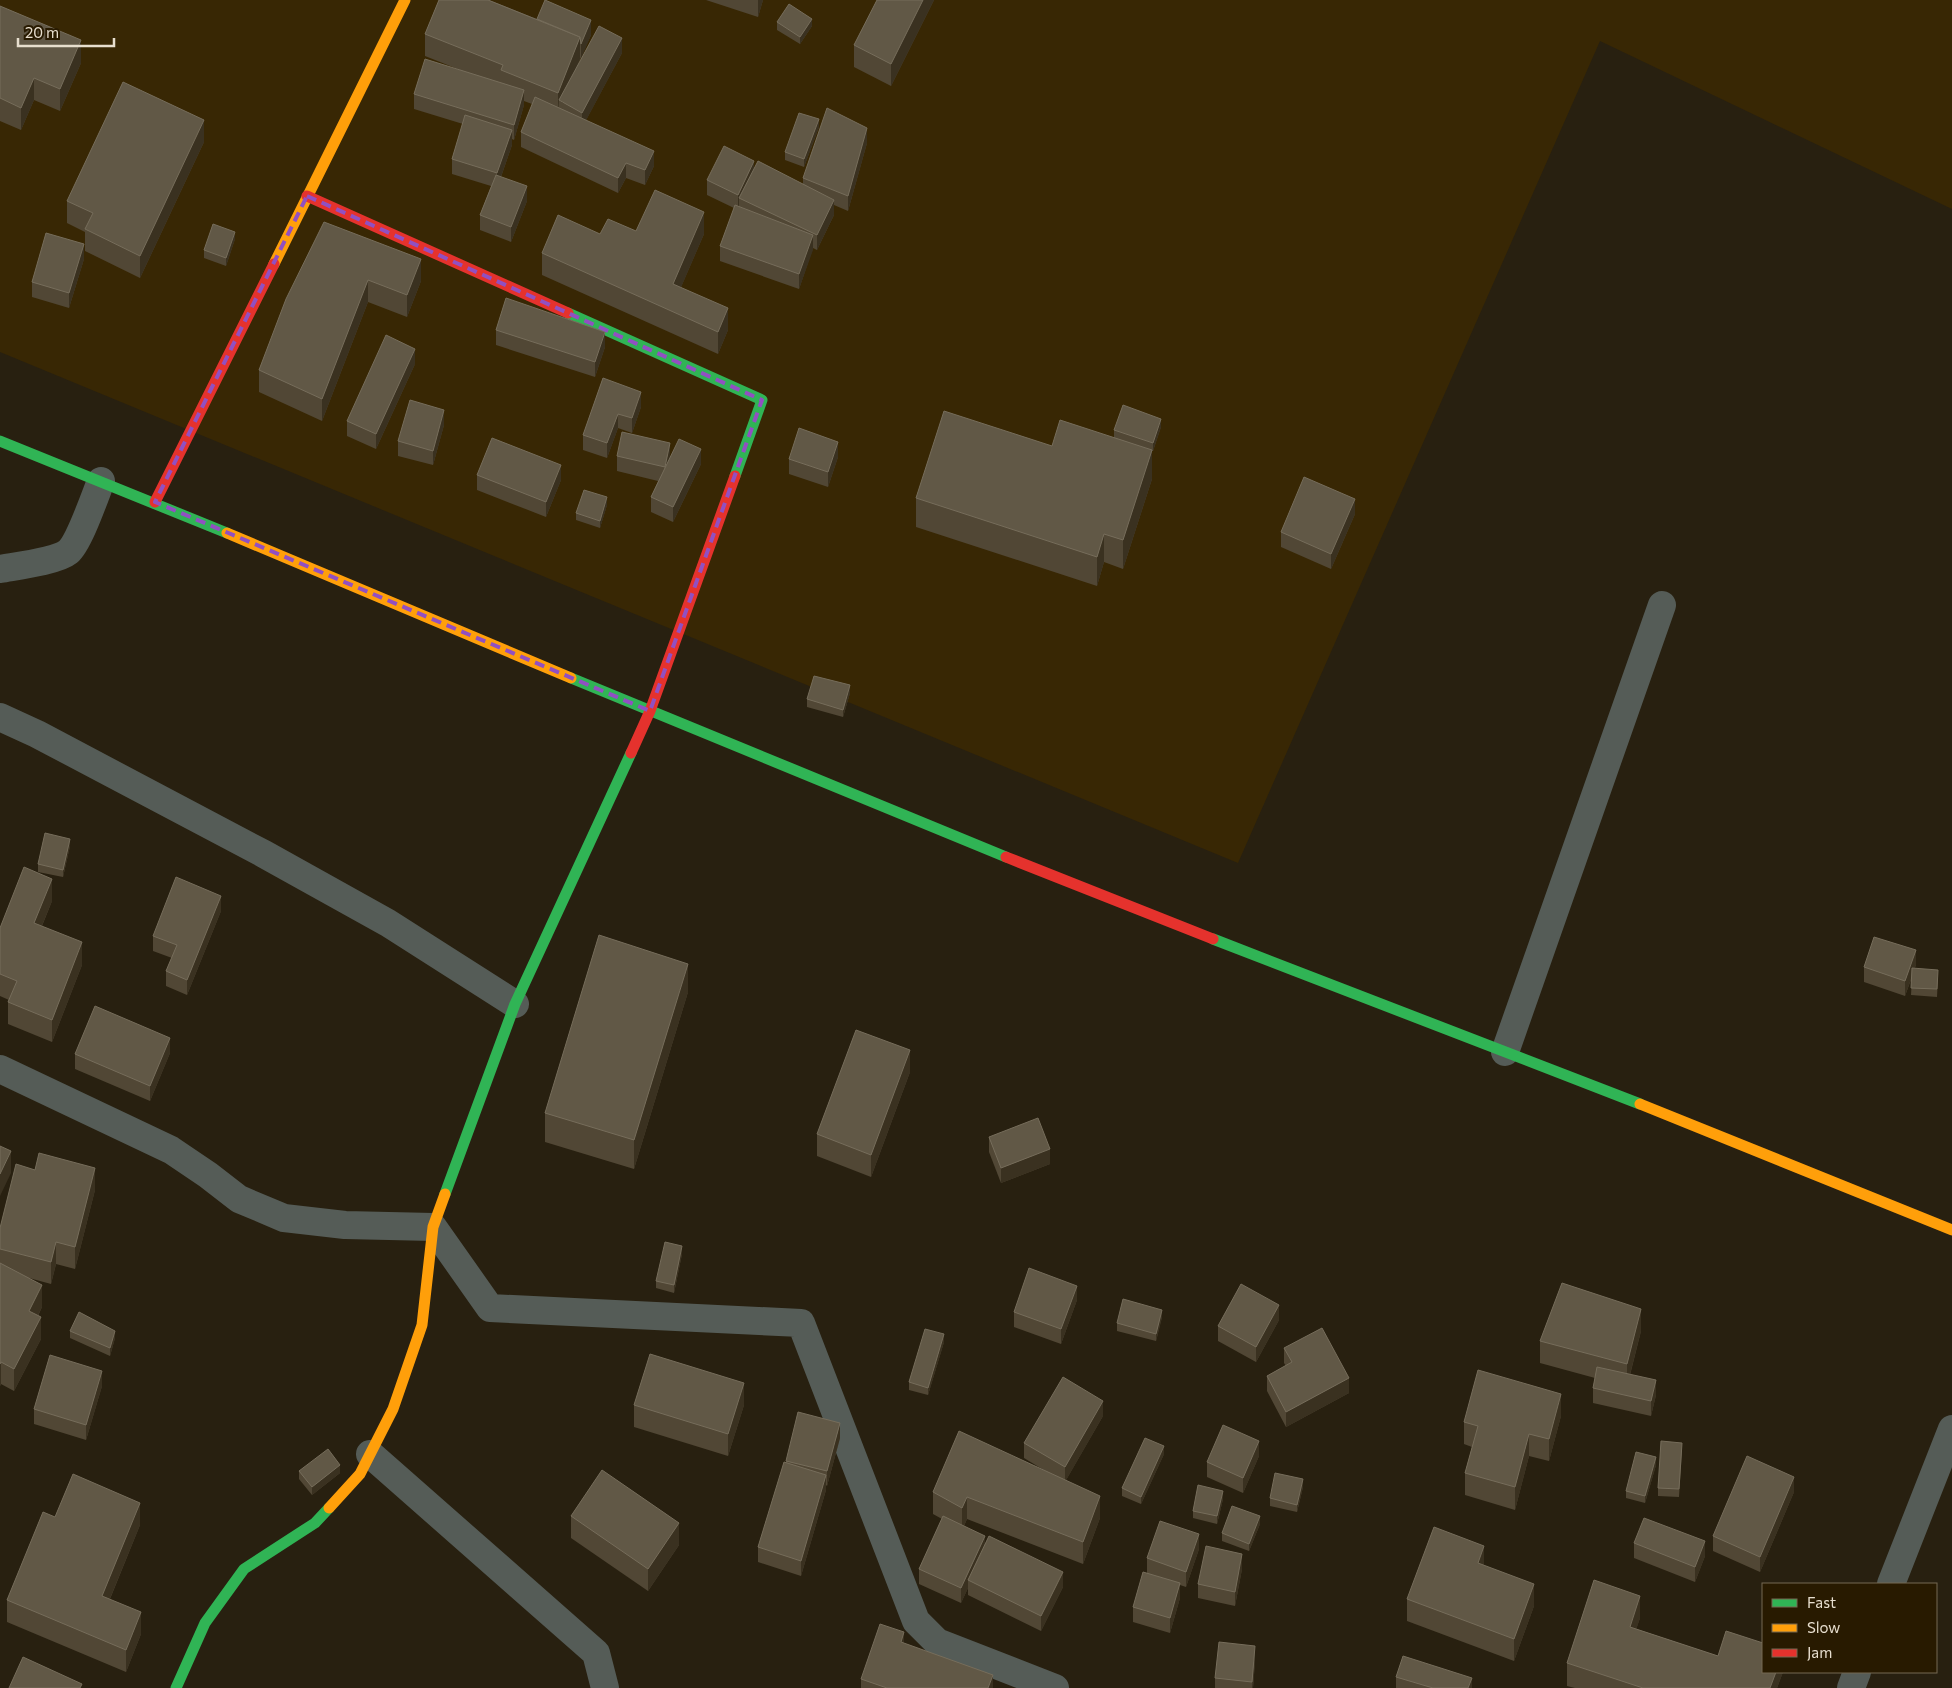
<svg xmlns="http://www.w3.org/2000/svg" width="1952" height="1688" font-family="Commissioner,sans-serif">
	<style>
		.built { fill: #382704 }
		.lines { fill: none; stroke-linecap: round; stroke-linejoin: round }
		.street { stroke: #555c57; stroke-width: 28 }
		.fast { stroke: #30b455; stroke-width: 11 }
		.slow { stroke: #ff9f0a; stroke-width: 11 }
		.jam { stroke: #e5322d; stroke-width: 11 }
		.wall { fill: #514735 }
		.shaded-wall { fill: #3a3120 }
		.building { fill: #615846; stroke: #766d5b }
		.marked { fill: none; stroke: #9150c2; stroke-width: 4; stroke-dasharray: 10 6; stroke-linejoin: round }
	</style>
	<rect width="100%" height="100%" fill="#282010"/>
	<!-- built -->
	<path class="built" d="M0,0H1952V209L1600,41L1238,863L0,352Z"/>
	<g class="lines">
		<!-- street -->
		<g class="street">
			<path d="M0,569C16,566 57,561 68,552C79,543 95,496 101,481"/>
			<path d="M0,717L37,734L264,854L388,923L515,1004"/>
			<path d="M1505,1052L1662,605"/>
			<path d="M0,1069L171,1150L208,1175L239,1199L284,1218L345,1225L433,1227L490,1308L801,1323L916,1621L937,1642L1055,1688"/>
			<path d="M370,1454L596,1653L605,1688"/>
			<path d="M1891,1584L1952,1429"/>
			<path d="M1851,1688L1857,1672"/>
		</g>
		<!-- fast -->
		<g class="fast">
			<path d="M568,313L762,400L735,476"/>
			<path d="M0,441L227,533"/>
			<path d="M571,678L1006,857"/>
			<path d="M1213,939L1640,1104"/>
			<path d="M445,1194L515,1004L631,753"/>
			<path d="M176,1688L205,1623L244,1569L315,1523L329,1508"/>
		</g>
		<!-- slow -->
		<g class="slow">
			<path d="M274,264L405,0"/>
			<path d="M227,533L571,678"/>
			<path d="M1640,1104L1952,1230"/>
			<path d="M329,1508L360,1474L393,1409L422,1325L433,1227L445,1194"/>
		</g>
		<!-- jam -->
		<g class="jam">
			<path d="M307,196L568,313"/>
			<path d="M155,502L274,264"/>
			<path d="M631,753L650,711L735,476"/>
			<path d="M1006,857L1213,939"/>
		</g>
	</g>
	<!-- wall -->
	<g class="wall">
		<path d="M439,0H489L537,19L591,35L578,64L622,53L586,120L654,166L645,185L626,178L618,193L521,147V132L532,104L524,101V105L514,140L512,139V145L501,177L527,201L511,242L480,230V215L491,186L452,174V159L463,124L414,109V94L460,70L425,56V34Z"/>
		<path d="M706,0H763L758,17Z"/>
		<path d="M877,0H934L891,86L854,67V45Z"/>
		<path d="M0,6L81,63L60,111L34,100L21,130L0,121Z"/>
		<path d="M777,22L812,26L800,44L777,30Z"/>
		<path d="M819,127L804,167L785,160V152Z"/>
		<path d="M204,142L140,278L85,251V232L67,223V201Z"/>
		<path d="M867,143L848,211L834,205V215L817,250L813,248L799,289L720,261V246L734,208L707,195V180L754,168L803,184V178Z"/>
		<path d="M324,222L421,281L407,317L368,302L322,421L259,392V370Z"/>
		<path d="M636,231L704,234L681,287L728,330L718,354L542,275V253L600,234Z"/>
		<path d="M235,239L226,266L204,258V250Z"/>
		<path d="M84,259L69,308L32,297V282Z"/>
		<path d="M496,330L605,347L595,377L496,345Z"/>
		<path d="M415,364L376,449L347,436V421Z"/>
		<path d="M603,378L641,407L632,433L618,428L607,458L583,450V435Z"/>
		<path d="M444,425L433,465L398,456V441Z"/>
		<path d="M1161,427L1153,451H1152V479L1123,569L1104,562L1097,586L916,527V498L1052,446L1114,438V430Z"/>
		<path d="M617,456H670L701,464L673,522L651,512V497L658,481L617,471Z"/>
		<path d="M838,457L828,487L789,474V459Z"/>
		<path d="M477,475L561,480L546,517L477,490Z"/>
		<path d="M607,505L600,528L576,520V513Z"/>
		<path d="M1355,514L1331,569L1281,547V532Z"/>
		<path d="M850,693L843,717L807,707V699Z"/>
		<path d="M70,846L63,877L38,872V864Z"/>
		<path d="M52,901L42,926L82,965L52,1042L8,1024V1002L9,1000L0,996V928Z"/>
		<path d="M221,911L187,995L166,986V971L172,958L153,951V936Z"/>
		<path d="M1916,965L1914,969L1938,978L1937,997L1911,995L1912,977L1905,996L1864,982V967Z"/>
		<path d="M688,992L634,1169L545,1142V1113Z"/>
		<path d="M170,1053L150,1101L75,1069V1054Z"/>
		<path d="M910,1072L871,1177L817,1156V1134Z"/>
		<path d="M989,1137L1050,1164L1001,1183L989,1152Z"/>
		<path d="M95,1190L75,1269L56,1264L51,1284L29,1278L42,1307L38,1316L41,1339L14,1391L1,1384L0,1386V1228Z"/>
		<path d="M682,1254L674,1293L656,1288V1281Z"/>
		<path d="M1077,1300L1061,1344L1014,1327V1312Z"/>
		<path d="M1162,1317L1156,1341L1117,1331V1323Z"/>
		<path d="M1279,1320L1256,1362L1218,1341V1326Z"/>
		<path d="M70,1331L115,1338L110,1356L70,1338Z"/>
		<path d="M1641,1331L1630,1375L1656,1395L1651,1416L1593,1403V1388L1595,1378L1540,1363V1341Z"/>
		<path d="M944,1342L928,1395L909,1390V1382Z"/>
		<path d="M1284,1348L1349,1393L1286,1427L1267,1391V1376L1286,1366L1284,1363Z"/>
		<path d="M102,1386L86,1440L34,1424V1409Z"/>
		<path d="M634,1405H744L728,1456L634,1427Z"/>
		<path d="M1103,1416L1066,1480L1100,1518L1083,1564L967,1519L964,1526L985,1544L1063,1587L1041,1631L968,1595V1588L961,1603L919,1584V1569L942,1519L933,1514V1492L1047,1472L1024,1458V1443Z"/>
		<path d="M1561,1416L1549,1461L1529,1456L1515,1510L1465,1495V1473L1472,1447L1464,1444V1422Z"/>
		<path d="M840,1438L827,1486L826,1485V1490L801,1576L758,1562V1547L786,1463V1461Z"/>
		<path d="M1682,1450L1679,1497L1658,1496V1488Z"/>
		<path d="M1164,1454L1141,1504L1122,1496V1488Z"/>
		<path d="M1259,1456L1243,1493L1207,1477V1462Z"/>
		<path d="M1656,1465L1645,1503L1626,1498V1491Z"/>
		<path d="M299,1471L340,1473L312,1495L299,1479Z"/>
		<path d="M1303,1487L1297,1512L1270,1506V1498Z"/>
		<path d="M1794,1492L1760,1572L1713,1551V1536Z"/>
		<path d="M1223,1499L1217,1524L1193,1518V1511Z"/>
		<path d="M571,1516L679,1545L648,1591L571,1538Z"/>
		<path d="M55,1517L140,1525L110,1599L141,1634L126,1672L7,1622V1600Z"/>
		<path d="M1260,1524L1249,1551L1222,1541V1533Z"/>
		<path d="M1634,1543L1705,1556L1695,1582L1634,1558Z"/>
		<path d="M1199,1549L1186,1587L1180,1585V1598L1170,1633L1133,1622V1607L1147,1573V1558Z"/>
		<path d="M1242,1569L1235,1606L1198,1598V1584Z"/>
		<path d="M1407,1599L1534,1606L1514,1661L1407,1621Z"/>
		<path d="M1640,1618L1636,1629L1718,1656L1763,1672H1783L1777,1688H1575L1567,1686V1663Z"/>
		<path d="M904,1644L993,1688H861V1679Z"/>
		<path d="M1255,1661L1253,1688H1215V1678Z"/>
		<path d="M1396,1677L1472,1688H1396Z"/>
	</g>
	<!-- shaded-wall -->
	<g class="shaded-wall">
		<path d="M758,0H763L758,17Z"/>
		<path d="M923,0H934L891,86V64Z"/>
		<path d="M812,19V26L800,44V37Z"/>
		<path d="M591,20V35L581,59V44Z"/>
		<path d="M580,37V59L563,103L559,100L558,115V93Z"/>
		<path d="M622,38V53L582,128V113Z"/>
		<path d="M81,40V63L60,111V89Z"/>
		<path d="M34,78V100L21,130V108Z"/>
		<path d="M524,90V105L514,140V125Z"/>
		<path d="M819,119V127L804,167V159Z"/>
		<path d="M204,120V142L140,278V256Z"/>
		<path d="M867,128V143L848,211V196Z"/>
		<path d="M512,130V145L497,188V173Z"/>
		<path d="M654,151V166L645,185V170Z"/>
		<path d="M754,161V176L739,198V207L738,210V195Z"/>
		<path d="M626,163V178L618,193V178Z"/>
		<path d="M527,186V201L511,242V227Z"/>
		<path d="M834,200V215L817,250V235Z"/>
		<path d="M704,212V234L673,306V284Z"/>
		<path d="M235,232V239L226,266V258Z"/>
		<path d="M813,235V250L799,289V274Z"/>
		<path d="M84,244V259L69,308V293Z"/>
		<path d="M421,259V281L407,317V295Z"/>
		<path d="M368,280V302L322,421V399Z"/>
		<path d="M728,308V330L718,354V332Z"/>
		<path d="M605,332V347L595,377V362Z"/>
		<path d="M415,349V364L376,449V434Z"/>
		<path d="M641,392V407L632,433V418Z"/>
		<path d="M444,410V425L433,465V451Z"/>
		<path d="M618,414V428L607,458V443Z"/>
		<path d="M1161,419V427L1153,451V443Z"/>
		<path d="M838,442V457L828,487V472Z"/>
		<path d="M670,443V458L665,467Z"/>
		<path d="M701,449V464L673,522V507Z"/>
		<path d="M1152,450V479L1123,569V540Z"/>
		<path d="M561,465V480L546,517V502Z"/>
		<path d="M607,497V505L600,528V521Z"/>
		<path d="M1355,499V514L1331,569V554Z"/>
		<path d="M1104,534V562L1097,586V557Z"/>
		<path d="M850,685V693L843,717V710Z"/>
		<path d="M70,839V846L63,877V870Z"/>
		<path d="M52,879V901L34,945V923Z"/>
		<path d="M221,896V911L187,995V980Z"/>
		<path d="M82,942V965L52,1042V1020Z"/>
		<path d="M1916,950V965L1905,996V981Z"/>
		<path d="M688,964V992L634,1169V1140Z"/>
		<path d="M170,1038V1053L150,1101V1086Z"/>
		<path d="M910,1050V1072L871,1177V1155Z"/>
		<path d="M1050,1149V1164L1001,1183V1168Z"/>
		<path d="M11,1151V1173L0,1196V1174Z"/>
		<path d="M95,1168V1190L75,1269V1247Z"/>
		<path d="M56,1242V1264L51,1284V1262Z"/>
		<path d="M682,1246V1254L674,1293V1285Z"/>
		<path d="M42,1285V1307L29,1333V1311Z"/>
		<path d="M1077,1286V1300L1061,1344V1329Z"/>
		<path d="M1279,1305V1320L1256,1362V1347Z"/>
		<path d="M1641,1309V1331L1627,1386V1364Z"/>
		<path d="M1162,1310V1317L1156,1341V1334Z"/>
		<path d="M41,1317V1339L14,1391V1369Z"/>
		<path d="M115,1331V1338L110,1356V1348Z"/>
		<path d="M944,1334V1342L928,1395V1388Z"/>
		<path d="M1,1362V1384L0,1386V1364Z"/>
		<path d="M102,1371V1386L86,1440V1425Z"/>
		<path d="M1349,1378V1393L1286,1427V1412Z"/>
		<path d="M1656,1380V1395L1651,1416V1401Z"/>
		<path d="M744,1383V1405L728,1456V1434Z"/>
		<path d="M1561,1394V1416L1549,1461V1439Z"/>
		<path d="M1103,1401V1416L1065,1482V1467Z"/>
		<path d="M840,1423V1438L827,1486V1471Z"/>
		<path d="M1529,1434V1456L1515,1510V1487Z"/>
		<path d="M1259,1441V1456L1243,1493V1478Z"/>
		<path d="M1164,1446V1454L1141,1504V1497Z"/>
		<path d="M1656,1457V1465L1645,1503V1496Z"/>
		<path d="M340,1465V1473L312,1495V1487Z"/>
		<path d="M826,1475V1490L801,1576V1561Z"/>
		<path d="M1794,1477V1492L1760,1572V1557Z"/>
		<path d="M1303,1479V1487L1297,1512V1505Z"/>
		<path d="M1223,1491V1499L1217,1524V1516Z"/>
		<path d="M1100,1496V1518L1083,1564V1542Z"/>
		<path d="M967,1497V1519L962,1530V1508Z"/>
		<path d="M140,1503V1525L102,1618V1596Z"/>
		<path d="M1260,1516V1524L1249,1551V1544Z"/>
		<path d="M679,1523V1545L648,1591V1569Z"/>
		<path d="M1199,1534V1549L1186,1587V1572Z"/>
		<path d="M985,1536V1551L968,1580V1588L961,1603V1588Z"/>
		<path d="M1705,1541V1556L1695,1582V1567Z"/>
		<path d="M1484,1546V1568L1478,1563Z"/>
		<path d="M1242,1554V1569L1235,1606V1592Z"/>
		<path d="M1063,1572V1587L1041,1631V1616Z"/>
		<path d="M1180,1583V1598L1170,1633V1618Z"/>
		<path d="M1534,1584V1606L1514,1661V1639Z"/>
		<path d="M1640,1596V1618L1630,1649V1627Z"/>
		<path d="M141,1612V1634L126,1672V1650Z"/>
		<path d="M904,1632V1654L901,1642Z"/>
		<path d="M1255,1646V1661L1253,1688H1252Z"/>
		<path d="M1776,1672H1783L1777,1688H1770Z"/>
		<path d="M993,1675V1688H988Z"/>
		<path d="M1472,1678V1688H1468Z"/>
	</g>
	<!-- building -->
	<g class="building">
		<path d="M439,0H488L580,37L558,93L501,70L503,65L425,34Z"/>
		<path d="M545,0L591,20L581,44L580,37L537,19Z"/>
		<path d="M877,0H923L891,64L854,45Z"/>
		<path d="M789,4L812,19L800,37L777,22Z"/>
		<path d="M0,6L81,40L60,89L34,78L21,108L0,98Z"/>
		<path d="M599,26L622,38L582,113L559,100Z"/>
		<path d="M425,59L524,90L514,125L414,94Z"/>
		<path d="M123,82L204,120L140,256L85,229L93,213L67,201Z"/>
		<path d="M535,97L654,151L645,170L626,163L618,178L521,132Z"/>
		<path d="M827,108L867,128L848,196L803,178Z"/>
		<path d="M799,113L819,119L804,159L785,152Z"/>
		<path d="M465,115L512,130L497,173L452,159Z"/>
		<path d="M724,146L754,161L738,195L707,180Z"/>
		<path d="M758,161L834,200L817,235L739,198Z"/>
		<path d="M496,175L527,186L511,227L480,215Z"/>
		<path d="M655,190L704,212L673,284L728,308L718,332L542,253L558,215L600,234L608,219L636,231Z"/>
		<path d="M735,205L813,235L799,274L720,246Z"/>
		<path d="M324,222L421,259L407,295L368,280L322,399L259,370L286,299Z"/>
		<path d="M213,224L235,232L226,258L204,250Z"/>
		<path d="M46,233L84,244L69,293L32,282Z"/>
		<path d="M506,298L605,332L595,362L496,330Z"/>
		<path d="M386,335L415,349L376,434L347,421Z"/>
		<path d="M603,378L641,392L632,418L618,414L607,443L583,435Z"/>
		<path d="M410,400L444,410L433,451L398,441Z"/>
		<path d="M1123,405L1161,419L1153,443L1114,430Z"/>
		<path d="M944,411L1052,446L1060,420L1152,450L1123,540L1104,534L1097,557L916,498Z"/>
		<path d="M799,428L838,442L828,472L789,459Z"/>
		<path d="M622,432L670,443L665,467L617,456Z"/>
		<path d="M492,438L561,465L546,502L477,475Z"/>
		<path d="M679,439L701,449L673,507L651,497Z"/>
		<path d="M1304,477L1355,499L1331,554L1281,532Z"/>
		<path d="M584,490L607,497L600,521L576,513Z"/>
		<path d="M814,676L850,685L843,710L807,699Z"/>
		<path d="M45,833L70,839L63,870L38,864Z"/>
		<path d="M24,867L52,879L34,923L82,942L52,1020L8,1002L17,981L0,974V928Z"/>
		<path d="M176,877L221,896L187,980L166,971L177,945L153,936Z"/>
		<path d="M599,935L688,964L634,1140L545,1113Z"/>
		<path d="M1874,937L1916,950L1905,981L1864,967Z"/>
		<path d="M1912,968L1938,970L1937,989L1911,988Z"/>
		<path d="M95,1006L170,1038L150,1086L75,1054Z"/>
		<path d="M856,1030L910,1050L871,1155L817,1134Z"/>
		<path d="M1038,1118L1050,1149L1001,1168L989,1137Z"/>
		<path d="M0,1146L11,1151L0,1174Z"/>
		<path d="M39,1153L95,1168L75,1247L56,1242L51,1262L0,1249V1228L16,1164L35,1170Z"/>
		<path d="M665,1242L682,1246L674,1285L656,1281Z"/>
		<path d="M0,1263L42,1285L29,1311L41,1317L14,1369L1,1362L0,1364Z"/>
		<path d="M1029,1268L1077,1286L1061,1329L1014,1312Z"/>
		<path d="M1562,1283L1641,1309L1627,1364L1540,1341Z"/>
		<path d="M1241,1284L1279,1305L1256,1347L1218,1326Z"/>
		<path d="M1123,1299L1162,1310L1156,1334L1117,1323Z"/>
		<path d="M79,1312L115,1331L110,1348L70,1331Z"/>
		<path d="M1322,1328L1349,1378L1286,1412L1267,1376L1292,1362L1284,1348Z"/>
		<path d="M925,1329L944,1334L928,1388L909,1382Z"/>
		<path d="M650,1354L744,1383L728,1434L634,1405Z"/>
		<path d="M50,1355L102,1371L86,1425L34,1409Z"/>
		<path d="M1597,1367L1656,1380L1651,1401L1593,1388Z"/>
		<path d="M1478,1370L1561,1394L1549,1439L1529,1434L1515,1487L1465,1473L1478,1426L1464,1422Z"/>
		<path d="M1063,1377L1103,1401L1065,1467L1024,1443Z"/>
		<path d="M798,1412L840,1423L827,1471L786,1461Z"/>
		<path d="M1223,1425L1259,1441L1243,1478L1207,1462Z"/>
		<path d="M959,1431L1100,1496L1083,1542L967,1497L962,1508L933,1492Z"/>
		<path d="M1145,1438L1164,1446L1141,1497L1122,1488Z"/>
		<path d="M1661,1441L1682,1443L1679,1489L1658,1488Z"/>
		<path d="M328,1449L340,1465L312,1487L299,1471Z"/>
		<path d="M1636,1452L1656,1457L1645,1496L1626,1491Z"/>
		<path d="M1747,1456L1794,1477L1760,1557L1713,1536Z"/>
		<path d="M784,1462L826,1475L801,1561L758,1547Z"/>
		<path d="M602,1470L679,1523L648,1569L571,1516Z"/>
		<path d="M1275,1473L1303,1479L1297,1505L1270,1498Z"/>
		<path d="M73,1474L140,1503L102,1596L141,1612L126,1650L7,1600L43,1512L55,1517Z"/>
		<path d="M1198,1485L1223,1491L1217,1516L1193,1511Z"/>
		<path d="M1232,1506L1260,1516L1249,1544L1222,1533Z"/>
		<path d="M943,1516L985,1536L961,1588L919,1569Z"/>
		<path d="M1644,1518L1705,1541L1695,1567L1634,1543Z"/>
		<path d="M1160,1521L1199,1534L1186,1572L1147,1558Z"/>
		<path d="M1434,1527L1484,1546L1478,1563L1534,1584L1514,1639L1407,1599Z"/>
		<path d="M989,1536L1063,1572L1041,1616L968,1580Z"/>
		<path d="M1206,1546L1242,1554L1235,1592L1198,1584Z"/>
		<path d="M1143,1572L1180,1583L1170,1618L1133,1607Z"/>
		<path d="M1594,1580L1640,1596L1630,1627L1718,1656L1726,1631L1763,1643V1672H1776L1770,1688H1643L1567,1663Z"/>
		<path d="M880,1624L904,1632L901,1642L993,1675L988,1688H887L861,1679Z"/>
		<path d="M1219,1642L1255,1646L1252,1682L1215,1678Z"/>
		<path d="M1403,1656L1472,1678L1468,1688H1433L1396,1677Z"/>
		<path d="M23,1657L82,1684L80,1688H9Z"/>
	</g>
	<!-- marked area -->
	<path class="marked" d="M307,196L762,400L650,711L155,502Z"/>
	<!-- legend -->
	<rect x="1762" y="1583" width="175" height="90" fill="#281a00" stroke="#746852"/>
	<rect x="1772" y="1599" width="25" height="8" fill="#30b455" stroke="#746852"/>
	<text x="1807" y="1608" font-size="15" fill="#e7dece">Fast</text>
	<rect x="1772" y="1624" width="25" height="8" fill="#ff9f0a" stroke="#746852"/>
	<text x="1807" y="1633" font-size="15" fill="#e7dece">Slow</text>
	<rect x="1772" y="1649" width="25" height="8" fill="#e5322d" stroke="#746852"/>
	<text x="1807" y="1658" font-size="15" fill="#e7dece">Jam</text>
	<!-- scale -->
	<path d="M18 38v8h96v-8" fill="none" stroke="#e7dece" stroke-width="2.5"/>
	<text x="25" y="38" font-size="15" fill="#e7dece" stroke="#281a00" stroke-width="4" paint-order="stroke">20 m</text>
</svg>
